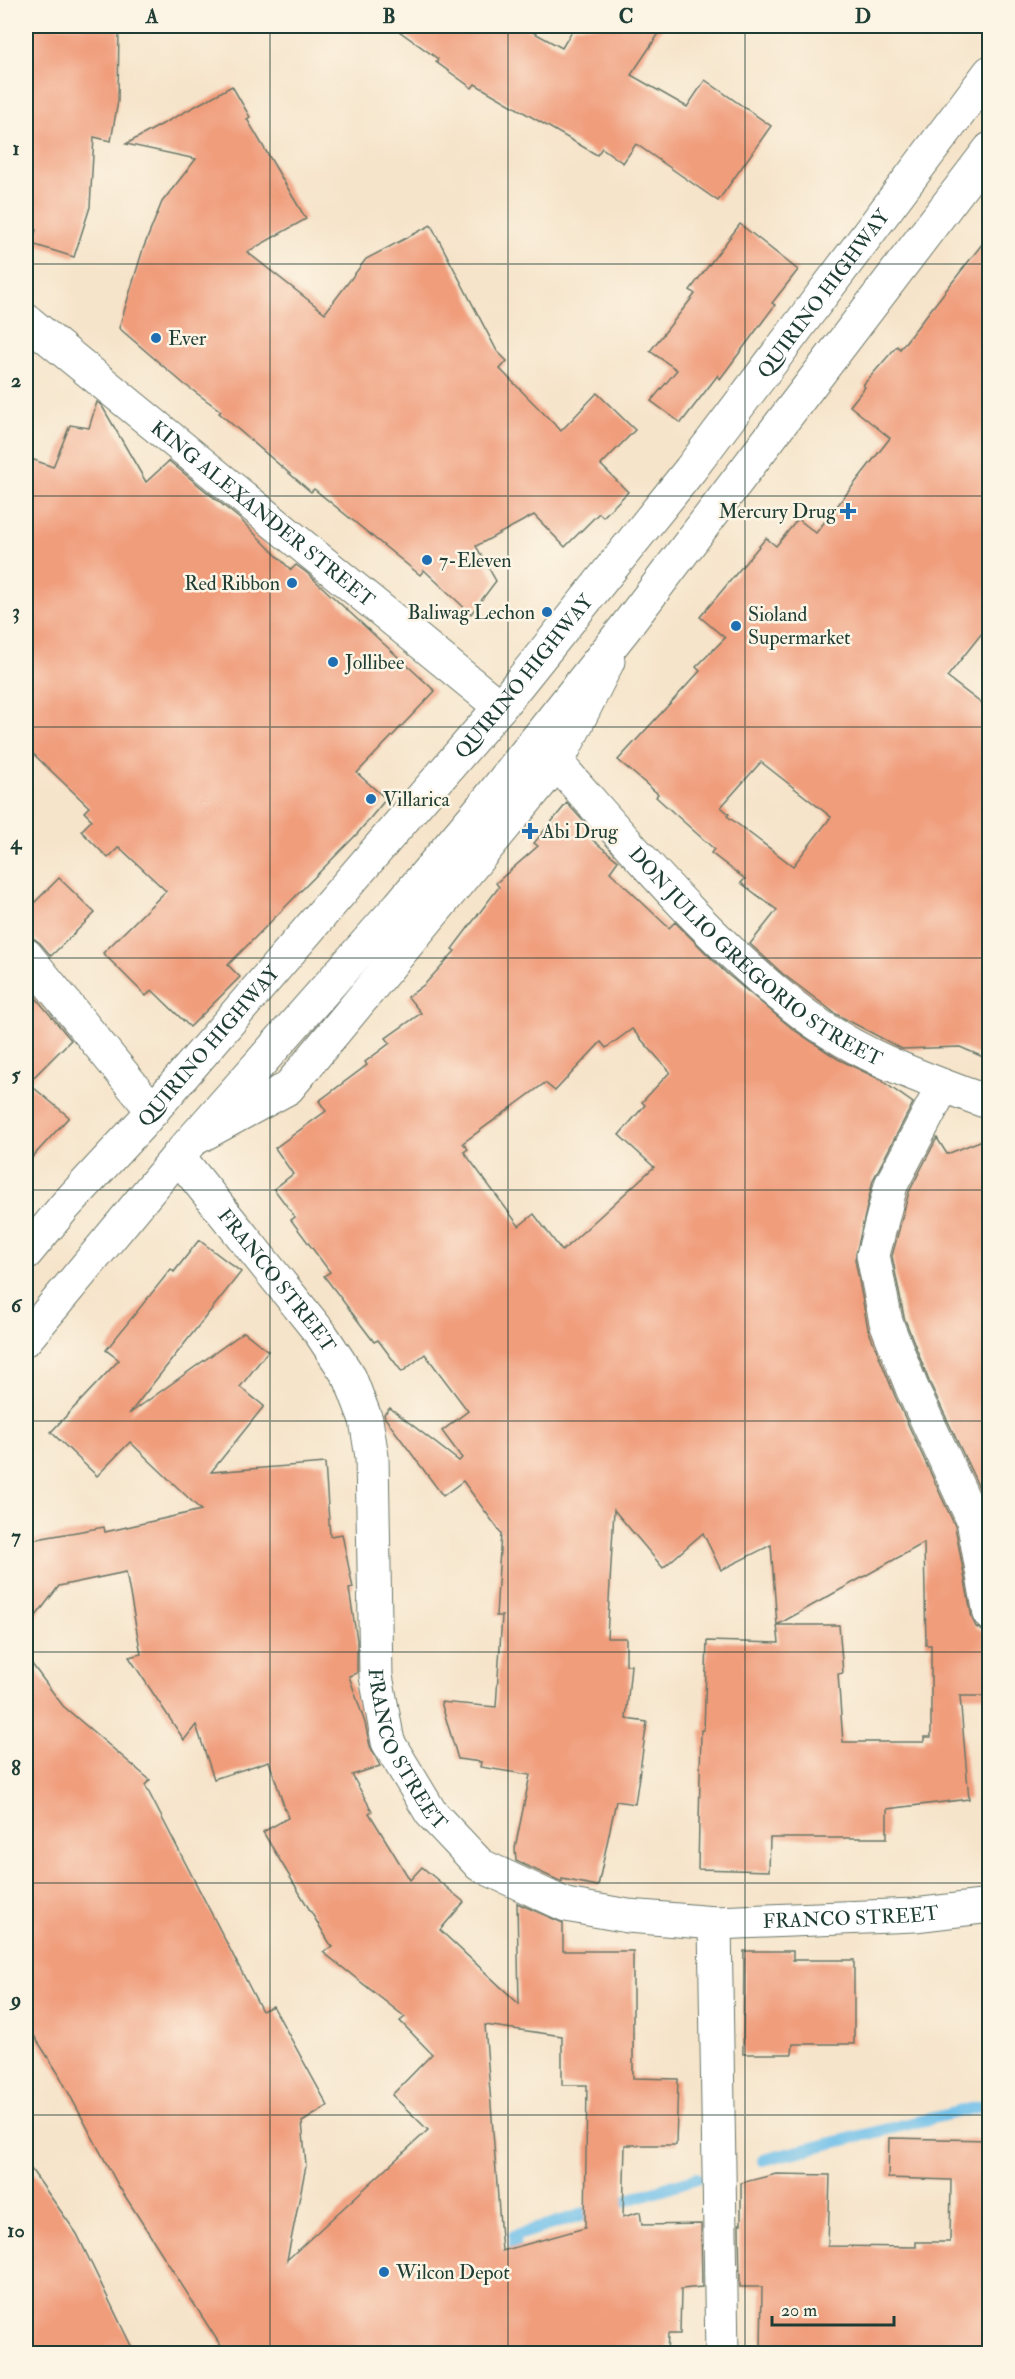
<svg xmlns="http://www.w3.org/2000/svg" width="1015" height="2379" font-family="'IM FELL Double Pica',serif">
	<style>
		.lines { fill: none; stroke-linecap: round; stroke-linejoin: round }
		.stream { stroke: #6ebfe9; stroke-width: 12 }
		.building { fill: #f09d7c; fill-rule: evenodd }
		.street-casing { stroke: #6a7768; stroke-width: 35 }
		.secondary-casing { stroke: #6a7768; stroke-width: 35 }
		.primary-casing { stroke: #6a7768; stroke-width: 35 }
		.street { stroke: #fff; stroke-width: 33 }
		.secondary { stroke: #fff; stroke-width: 33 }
		.primary { stroke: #fff; stroke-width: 33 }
		.grid { fill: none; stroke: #1f3d34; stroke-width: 1.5; stroke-opacity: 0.55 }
		.poi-dot { fill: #1f6fb2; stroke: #fcf5e5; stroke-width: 2 }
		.labels { text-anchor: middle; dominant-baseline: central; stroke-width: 5; stroke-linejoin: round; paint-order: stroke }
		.street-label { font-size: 20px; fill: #1f3d34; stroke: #fcf5e5 }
		.poi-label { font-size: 20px; fill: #1f3d34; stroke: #fcf5e5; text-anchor: start }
		.neatline { fill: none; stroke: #1f3d34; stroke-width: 2 }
		.grid-label { font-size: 20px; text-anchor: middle; font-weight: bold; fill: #1f3d34 }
	</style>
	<rect width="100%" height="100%" fill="#fcf5e5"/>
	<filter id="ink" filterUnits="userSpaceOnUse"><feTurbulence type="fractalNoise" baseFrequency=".0167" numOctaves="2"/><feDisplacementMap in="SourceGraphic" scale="12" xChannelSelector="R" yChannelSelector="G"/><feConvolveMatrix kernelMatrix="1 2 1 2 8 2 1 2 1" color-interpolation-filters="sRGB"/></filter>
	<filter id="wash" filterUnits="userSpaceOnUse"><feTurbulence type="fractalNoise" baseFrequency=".008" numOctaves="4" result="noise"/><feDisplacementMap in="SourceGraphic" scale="24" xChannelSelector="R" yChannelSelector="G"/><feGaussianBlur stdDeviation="1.35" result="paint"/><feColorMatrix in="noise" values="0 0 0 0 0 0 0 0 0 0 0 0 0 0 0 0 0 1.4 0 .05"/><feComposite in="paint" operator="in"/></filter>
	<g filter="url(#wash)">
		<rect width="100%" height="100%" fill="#f6e4ca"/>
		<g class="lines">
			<!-- stream -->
			<g class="stream">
				<path d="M763,2160L990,2104"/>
				<path d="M515,2262L514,2236L697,2178"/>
			</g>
		</g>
		<g id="blocks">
			<!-- building -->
			<g class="building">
				<path d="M26,26H119L118,101L111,141L94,137L90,207L74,257L32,244L36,230L26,226Z"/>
				<path d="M392,26H522L562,48L575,26H664L631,75L687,107L705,80L771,126L718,201L636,144L623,163L602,148L597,155L475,84L472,88L436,62L438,59Z"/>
				<path d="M232,86L250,117L247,119L306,219L247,252L325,313L366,259L431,225L497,351L507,361L500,369L561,431L597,393L635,430L601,465L628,492L603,517L599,513L565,547L534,515L476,546L496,581L471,614L424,570L420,575L314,489L311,492L219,413L221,411L184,384L119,328L143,249L162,202L196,159L126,144Z"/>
				<path d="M740,224L798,270L772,303L775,305L720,379L718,375L681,423L651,401L677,370L650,351L695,294L690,290Z"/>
				<path d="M990,234V623L947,677L990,710V1060L960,1047L902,1049L836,1014L783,974L750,944L777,910L741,883L745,879L711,853L714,849L656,797L658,794L618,760L700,671L696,667L725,638L700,617L766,538L776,546L798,519L816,533L890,438L850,406L865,387L863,385L897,346L900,349ZM761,762L831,817L793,866L727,816L729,814L721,807Z"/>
				<path d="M97,402L102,406L146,482L169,461L240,519L291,570L296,565L307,573L435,691L357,773L386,799L357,834L228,965L240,977L190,1027L152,990L146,996L103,953L166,891L119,847L108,858L81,831L92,820L84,812L89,807L26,747V457L53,467L70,425L89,428Z"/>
				<path d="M567,803L593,832L589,837L618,861L610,872L669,928L675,922L726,973L794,1030L838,1059L879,1079L913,1103L873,1180L855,1259L868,1329L895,1396L955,1526L972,1618L976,1627L983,1631L990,1632V1696H960L969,1799L887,1809V1838H770L769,1871L698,1869L701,1730H704L707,1641L779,1643L777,1625H839L843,1673L838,1674L843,1742H924V1737H931V1645H926L924,1543L777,1625L771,1545L721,1570L703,1533L663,1568L614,1510L607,1638H626V1665H631L626,1719L647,1722L635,1804L616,1801L598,1886L562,1879V1882L516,1861L515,1848L530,1775L480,1767L481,1762L458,1759L441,1702L496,1707L502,1616H496L501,1533L463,1481L443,1496L385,1418L384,1414L390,1408L459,1461L462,1458L442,1431L468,1411L425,1354L402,1372L378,1340L374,1342L324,1276L330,1272L291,1220L295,1217L274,1189L293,1174L275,1148L326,1111L319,1101L367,1065L365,1062L390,1043L386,1038L421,1013L408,997L425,984L455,951L452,949L499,887L496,883L538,846L534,843ZM632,1029L670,1072L642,1102L645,1105L619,1135L654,1167L562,1251L534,1214L519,1226L464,1152L468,1149L463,1143L545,1083L555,1091L601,1042L606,1048Z"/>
				<path d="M59,878L95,913L51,956L40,943L33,938L26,937V911Z"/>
				<path d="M26,986L71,1040L28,1083L69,1117L26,1164Z"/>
				<path d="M990,1137V1511L929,1381L904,1317L892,1256L909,1192L937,1138L947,1154Z"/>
				<path d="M199,1240L241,1272L129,1414L244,1332L268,1351L240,1387L264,1406L211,1472L325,1463L330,1536L342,1534L353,1588L349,1589L357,1640V1673L349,1676L365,1723L370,1746L380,1766L352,1775L372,1811L369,1813L410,1880L422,1867L464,1902L440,1930L519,2004L517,1903L563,1923V1951H633V2078L678,2079L676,2145H625L623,2217L640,2212L642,2225L701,2224L702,2287L681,2289L680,2334H668L667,2354H226L118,2185L58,2073L29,2028L26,2018V1656L63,1706L150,1780L145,1785L262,2011L273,2006L328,2106L302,2122L306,2166L287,2260L428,2130L392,2095L432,2054L400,2021L405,2017L323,1952L332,1947L263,1832L288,1818L269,1761L214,1779L196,1725L184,1740L129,1657L141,1654L126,1572L59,1586L26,1629V1541L104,1527L105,1532L201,1510L130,1442L97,1476L51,1432L119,1360L106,1350L171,1269L174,1272ZM485,2025L562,2036V2085H587L585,2228L502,2251Z"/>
				<path d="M744,1951H793V1960H854V2044H793L792,2054H743Z"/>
				<path d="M889,2138L990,2140V2354H834L761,2351L762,2287H740L739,2224H741V2183L776,2174L830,2175L828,2246L916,2247V2242H950L951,2180L888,2178Z"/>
				<path d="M26,2162L77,2234L135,2354H26Z"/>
			</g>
		</g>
	</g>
	<g filter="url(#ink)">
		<use href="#blocks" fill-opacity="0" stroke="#6a7768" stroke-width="1.5"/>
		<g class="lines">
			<!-- street casing -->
			<g class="street-casing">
				<g id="street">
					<path id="s1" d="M557,763C633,849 713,946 805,1015C859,1056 927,1080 990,1103"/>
					<path d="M26,955L153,1111"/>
					<path d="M943,1086L891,1185L873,1255L886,1322L912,1388L973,1520L990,1614"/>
					<path d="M196,1138L288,1088L557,763L608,661"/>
					<path d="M715,1923L722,2354"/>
				</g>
			</g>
			<!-- secondary casing -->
			<g class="secondary-casing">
				<g id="secondary">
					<path id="s2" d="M26,320L500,707"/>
					<path id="s3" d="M178,1156L321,1334L350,1378L366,1420L372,1457L376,1676L388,1742L431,1813L480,1865L566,1905L628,1916L715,1923L915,1915L990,1906"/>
				</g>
			</g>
			<!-- primary casing -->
			<g class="primary-casing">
				<g id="primary">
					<path id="s4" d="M26,1253L65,1206L142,1123L500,707L690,470L990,72"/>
					<path d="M26,1339L178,1156L399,906L489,799L625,628L990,149"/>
				</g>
			</g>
			<!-- street -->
			<use href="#street" class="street"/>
			<!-- secondary -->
			<use href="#secondary" class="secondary"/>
			<!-- primary -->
			<use href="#primary" class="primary"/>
		</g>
	</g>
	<!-- grid -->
	<path class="grid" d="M270,26V2354M508,26V2354M745,26V2354M26,264H990M26,496H990M26,727H990M26,958H990M26,1190H990M26,1421H990M26,1652H990M26,1883H990M26,2115H990"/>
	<!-- markers -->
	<g class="poi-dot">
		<circle cx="156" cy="338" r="6"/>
		<path d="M845 502h6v6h6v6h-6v6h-6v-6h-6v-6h6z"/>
		<circle cx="427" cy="560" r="6"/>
		<circle cx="292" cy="583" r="6"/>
		<circle cx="547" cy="612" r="6"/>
		<circle cx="736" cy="626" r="6"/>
		<circle cx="333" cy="662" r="6"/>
		<circle cx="371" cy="799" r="6"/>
		<path d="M527 822h6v6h6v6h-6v6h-6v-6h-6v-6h6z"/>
		<circle cx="384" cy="2272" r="6"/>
	</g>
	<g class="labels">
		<!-- street labels -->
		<g class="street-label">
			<text stroke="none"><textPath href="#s4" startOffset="1248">QUIRINO HIGHWAY</textPath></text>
			<text stroke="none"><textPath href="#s2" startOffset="306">KING ALEXANDER STREET</textPath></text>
			<text stroke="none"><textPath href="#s4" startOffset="762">QUIRINO HIGHWAY</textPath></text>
			<text stroke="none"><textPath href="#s1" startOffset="279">DON JULIO GREGORIO STREET</textPath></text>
			<text stroke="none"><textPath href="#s4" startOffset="276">QUIRINO HIGHWAY</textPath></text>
			<text stroke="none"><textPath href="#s3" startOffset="159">FRANCO STREET</textPath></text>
			<text stroke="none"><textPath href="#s3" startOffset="663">FRANCO STREET</textPath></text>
			<text stroke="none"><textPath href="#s3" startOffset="1185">FRANCO STREET</textPath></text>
		</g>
		<!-- poi labels -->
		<g class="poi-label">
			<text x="168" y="338">Ever</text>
			<text x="836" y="511" text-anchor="end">Mercury Drug</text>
			<text x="439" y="560">7-Eleven</text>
			<text x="280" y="583" text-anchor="end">Red Ribbon</text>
			<text x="535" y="612" text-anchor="end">Baliwag Lechon</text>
			<text x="748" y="614">Sioland<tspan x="748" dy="23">Supermarket</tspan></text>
			<text x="345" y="662">Jollibee</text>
			<text x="383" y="799">Villarica</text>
			<text x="542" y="831">Abi Drug</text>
			<text x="396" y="2272">Wilcon Depot</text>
		</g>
	</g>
	<!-- margin -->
	<rect width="1015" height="2379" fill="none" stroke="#fcf5e5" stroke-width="66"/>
	<!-- scale -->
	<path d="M772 2316v9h122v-9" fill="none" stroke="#1f3d34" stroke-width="3"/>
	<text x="781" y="2316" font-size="18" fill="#1f3d34" stroke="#fcf5e5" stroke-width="4.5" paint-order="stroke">20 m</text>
	<rect x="33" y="33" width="949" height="2313" class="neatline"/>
	<g class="grid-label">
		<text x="152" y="23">A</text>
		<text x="389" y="23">B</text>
		<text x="626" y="23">C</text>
		<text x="863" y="23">D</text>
		<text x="16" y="155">1</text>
		<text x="16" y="387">2</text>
		<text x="16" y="618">3</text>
		<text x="16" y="849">4</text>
		<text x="16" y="1081">5</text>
		<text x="16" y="1312">6</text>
		<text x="16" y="1543">7</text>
		<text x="16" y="1775">8</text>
		<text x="16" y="2006">9</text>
		<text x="16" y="2237">10</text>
	</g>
</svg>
